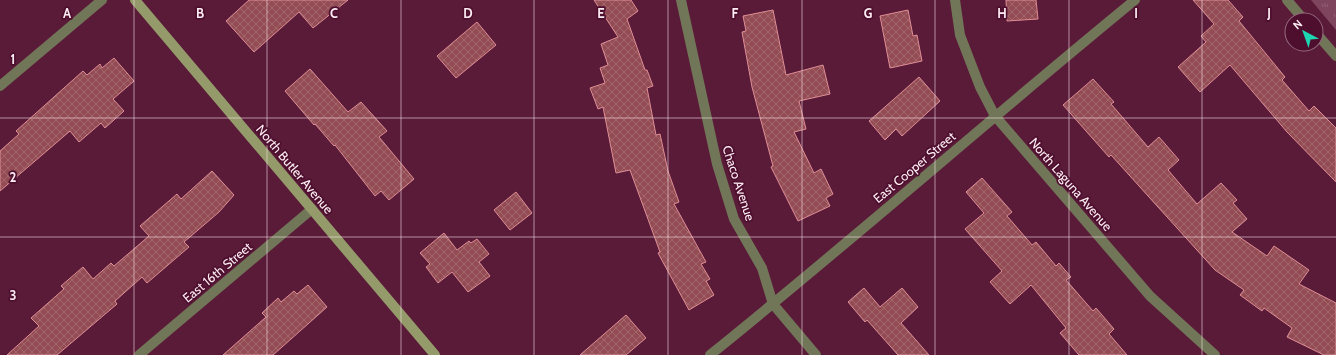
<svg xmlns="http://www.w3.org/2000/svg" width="1336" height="355" font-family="Cabin,sans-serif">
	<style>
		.grass { fill: url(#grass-tufts) }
		.building { fill: url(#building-cross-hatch); stroke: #df8e95 }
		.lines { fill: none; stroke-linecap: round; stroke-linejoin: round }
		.minor { stroke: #727658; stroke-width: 10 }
		.tertiary { stroke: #727658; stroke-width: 10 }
		.secondary { stroke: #949a6a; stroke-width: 10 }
		.grid { fill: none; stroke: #fdecf2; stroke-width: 1; stroke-opacity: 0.55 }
		.labels { text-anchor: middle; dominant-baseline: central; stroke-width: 3.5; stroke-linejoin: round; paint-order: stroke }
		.street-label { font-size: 13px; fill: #fdecf2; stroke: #4e0f2f }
		.grid-label { font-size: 13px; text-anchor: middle; font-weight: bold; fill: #fdecf2; stroke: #4e0f2f; stroke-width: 3.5; stroke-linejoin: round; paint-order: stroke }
	</style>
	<defs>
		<pattern id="grass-tufts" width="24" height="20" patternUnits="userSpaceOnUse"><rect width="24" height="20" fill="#80455e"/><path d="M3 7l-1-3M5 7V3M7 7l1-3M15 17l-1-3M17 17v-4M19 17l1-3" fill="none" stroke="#936076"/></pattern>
		<pattern id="building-cross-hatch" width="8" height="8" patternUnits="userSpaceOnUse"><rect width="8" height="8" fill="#934c54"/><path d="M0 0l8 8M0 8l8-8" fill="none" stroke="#a3666d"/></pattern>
	</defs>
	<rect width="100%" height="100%" fill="#5a1b39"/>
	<!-- grass -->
	<path class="grass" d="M1311,0H1336V30Z"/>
	<!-- building -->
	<g class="building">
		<path d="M249,0H348L313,28L299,12L254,52L226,21Z"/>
		<path d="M594,0H631L638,11L627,19L645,70H647L653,86L647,88L656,135L660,134L668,171L679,202L674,204L706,262L701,264L710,279L706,281L714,295L689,310L658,253L660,252L630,170L616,173L603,107L598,109L590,88L605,83L600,68L608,65L601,44L618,37Z"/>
		<path d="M1006,0H1036L1038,19L1007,21Z"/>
		<path d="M1193,0H1228L1243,17L1239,21L1285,77L1282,80L1309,111L1314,106L1336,128V182L1287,132L1230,65L1200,92L1178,67L1206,42L1201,36L1214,24Z"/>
		<path d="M773,10L786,75L823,65L830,94L799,101L806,129L794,132L814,173L821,169L833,194L826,198L830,206L798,221L771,167L773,166L752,87L742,32L746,31L743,16Z"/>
		<path d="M908,10L913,36L917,35L922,61L890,68L880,16Z"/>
		<path d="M477,22L496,45L456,78L437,56Z"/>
		<path d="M114,58L134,81L113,99L124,111L105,128L101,123L79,142L70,131L0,191V151L19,134L16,131L83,71L87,75L100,64L102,68Z"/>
		<path d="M310,69L348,112L361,102L387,131L379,137L414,179L389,200L381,191L375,196L335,145L334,146L315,124L314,125L285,91Z"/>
		<path d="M919,77L940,101L902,136L896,129L885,140L869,121Z"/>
		<path d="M1093,79L1114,102L1111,104L1148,147L1159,137L1179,160L1168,170L1197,204L1221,183L1237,200L1233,203L1247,219L1232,232L1267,256L1274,246L1309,270L1299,284L1336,303V355H1324L1287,337L1292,328L1264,308L1262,311L1240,295L1244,290L1215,270L1111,155L1109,157L1063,105Z"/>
		<path d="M212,171L234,195L219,212L184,242L189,247L147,283L142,277L115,301L117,304L57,355H7L39,326L31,318L64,289L61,286L83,267L93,279L111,263L114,266L149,236L140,226L177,194L181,199Z"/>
		<path d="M982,178L1012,212L1007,216L1032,245L1036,242L1056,266L1059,263L1071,277L1066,280L1093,311L1096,308L1114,329L1109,334L1127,355H1079L1060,333L1066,328L1031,285L1010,304L990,282L1002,271L965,229L984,213L966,192Z"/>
		<path d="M516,192L532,213L510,230L494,210Z"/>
		<path d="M444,233L457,250L469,241L471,243L477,239L489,254L479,262L490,276L468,292L452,272L438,283L426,267L430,264L420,253Z"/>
		<path d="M308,285L327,307L273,355H223L266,317L262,313L278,298L281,302L294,291L297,294Z"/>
		<path d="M864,288L880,307L902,288L918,307L901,323L929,355H898L867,320L865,322L848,302Z"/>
		<path d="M626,315L646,338L626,355H580Z"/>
	</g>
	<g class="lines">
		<!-- minor -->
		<g class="minor">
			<path d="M681,0L717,164L734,219L762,268L773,304L816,355"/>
			<path d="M955,0L960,35L980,87L995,116L1150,296L1215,355"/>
			<path d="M1287,0L1304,20"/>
			<path d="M1316,33L1336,56"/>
			<path d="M0,86L102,0"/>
			<path d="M139,355L312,209"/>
		</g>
		<!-- tertiary -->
		<path class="tertiary" d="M710,355C854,239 992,117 1135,0"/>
		<!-- secondary -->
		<path class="secondary" d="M135,0L435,355"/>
	</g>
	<!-- grid -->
	<path class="grid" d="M134,0V355M267,0V355M401,0V355M534,0V355M668,0V355M802,0V355M935,0V355M1069,0V355M1202,0V355M0,118H1336M0,237H1336"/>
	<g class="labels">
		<!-- street labels -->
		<g class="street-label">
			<text transform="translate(914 167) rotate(-40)">East Cooper Street</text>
			<text transform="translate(295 169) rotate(50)">North Butler Avenue</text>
			<text transform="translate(739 183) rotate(72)">Chaco Avenue</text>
			<text transform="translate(1071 184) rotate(49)">North Laguna Avenue</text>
			<text transform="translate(217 272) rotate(-40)">East 16th Street</text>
		</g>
	</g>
	<g class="grid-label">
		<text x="67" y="18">A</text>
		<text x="200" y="18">B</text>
		<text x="334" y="18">C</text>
		<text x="468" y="18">D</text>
		<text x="601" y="18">E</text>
		<text x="735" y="18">F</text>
		<text x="868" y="18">G</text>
		<text x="1002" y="18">H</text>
		<text x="1136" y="18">I</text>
		<text x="1269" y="18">J</text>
		<text x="13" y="64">1</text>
		<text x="13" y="182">2</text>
		<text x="13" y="300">3</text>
	</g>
	<!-- north arrow -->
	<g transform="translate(1304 32) rotate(319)"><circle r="19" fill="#4e0f2f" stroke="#94677d"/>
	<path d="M0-3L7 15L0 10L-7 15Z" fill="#1dd5b1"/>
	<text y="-6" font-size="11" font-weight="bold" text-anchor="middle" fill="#fdecf2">N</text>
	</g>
</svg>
